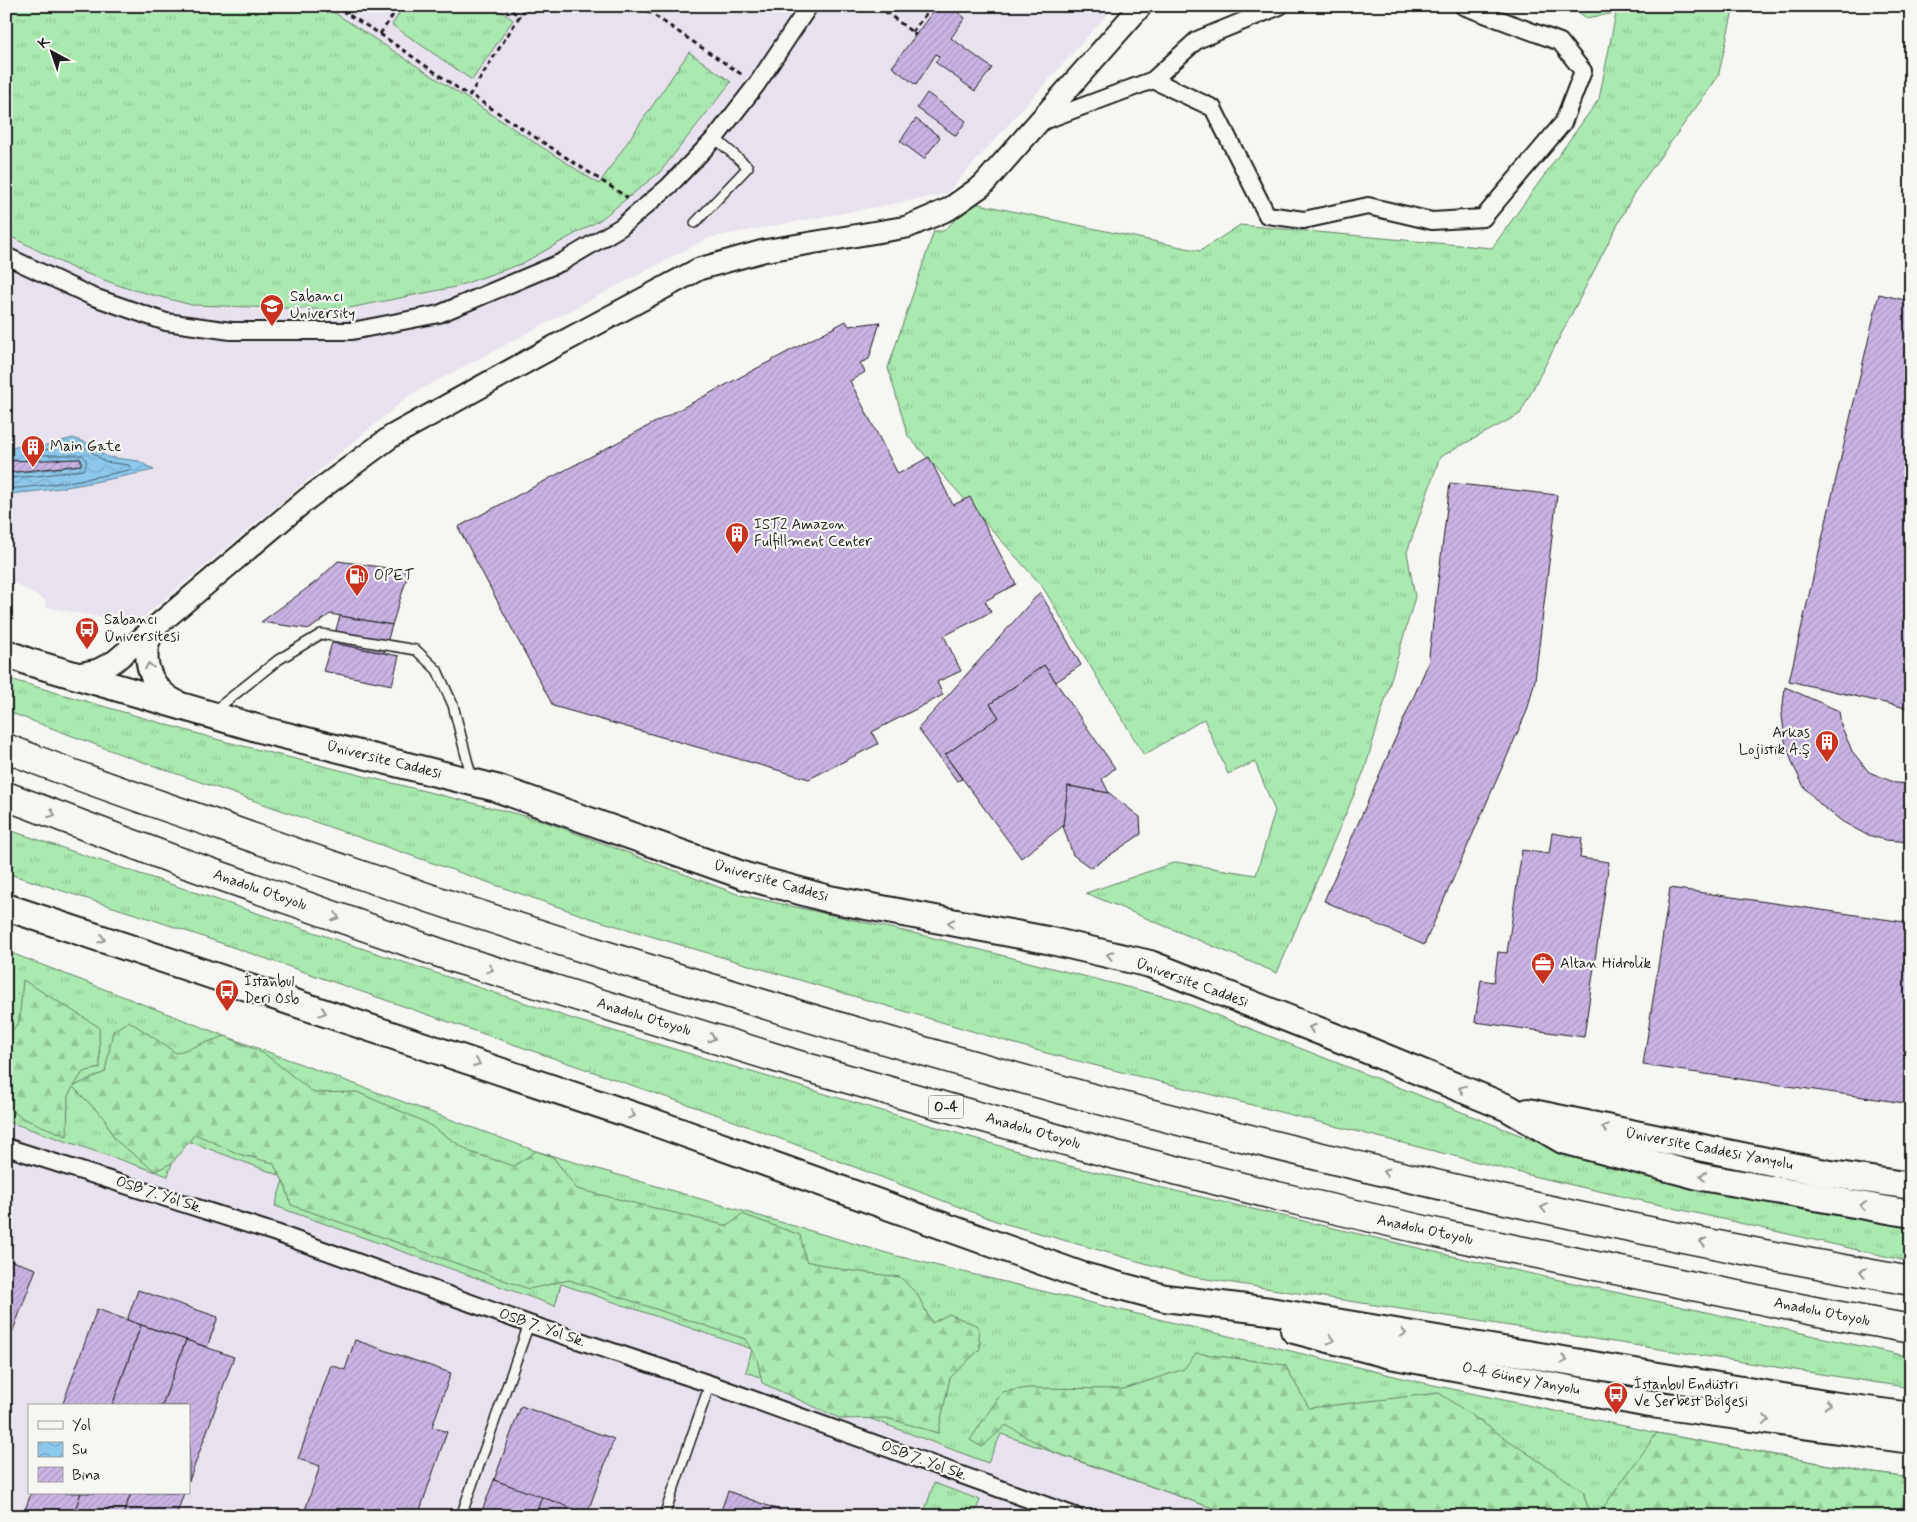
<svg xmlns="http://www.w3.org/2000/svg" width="1917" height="1522" font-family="Mynerve,sans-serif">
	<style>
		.built { fill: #e8e2ee; fill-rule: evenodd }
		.grass { fill: url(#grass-tufts); stroke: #638266 }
		.forest { fill: url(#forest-firs); stroke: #638266 }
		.water { fill: url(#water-waves); stroke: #5f8399 }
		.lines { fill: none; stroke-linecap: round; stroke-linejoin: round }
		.shore { stroke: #49616f; stroke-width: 1 }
		.building { fill: url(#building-hatch); stroke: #1c1c1c }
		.service-casing { stroke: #1c1c1c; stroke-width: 12 }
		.minor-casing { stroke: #1c1c1c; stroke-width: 20 }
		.tertiary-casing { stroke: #1c1c1c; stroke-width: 25 }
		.primary-casing { stroke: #1c1c1c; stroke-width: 30 }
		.motorway-casing { stroke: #1c1c1c; stroke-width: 31 }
		.path { stroke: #1c1c1c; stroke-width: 3; stroke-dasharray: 5 4; stroke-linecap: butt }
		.service { stroke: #f6f6f2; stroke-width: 9 }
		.minor { stroke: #f6f6f2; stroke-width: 16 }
		.tertiary { stroke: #f6f6f2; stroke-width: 21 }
		.primary { stroke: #f6f6f2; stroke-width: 26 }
		.motorway { stroke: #f6f6f2; stroke-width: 28 }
		.oneway { stroke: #949492 }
		.labels { text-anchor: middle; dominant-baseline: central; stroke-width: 4.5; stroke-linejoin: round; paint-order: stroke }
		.shield { fill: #f6f6f2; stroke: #5d5d5c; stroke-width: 1 }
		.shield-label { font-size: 14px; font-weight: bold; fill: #1c1c1c }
		.poi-label { font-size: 15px; fill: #1c1c1c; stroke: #f6f6f2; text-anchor: start }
		.street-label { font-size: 15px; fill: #1c1c1c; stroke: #f6f6f2 }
	</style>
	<defs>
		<pattern id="grass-tufts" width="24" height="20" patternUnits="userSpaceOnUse" patternTransform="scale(1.25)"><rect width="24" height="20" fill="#aae9b0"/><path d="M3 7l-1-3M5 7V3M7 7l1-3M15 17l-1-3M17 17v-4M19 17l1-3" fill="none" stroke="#92c797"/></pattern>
		<pattern id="forest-firs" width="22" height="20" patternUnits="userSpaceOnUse" patternTransform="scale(1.25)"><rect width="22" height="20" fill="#aae9b0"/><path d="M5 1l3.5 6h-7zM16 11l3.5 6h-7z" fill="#92c797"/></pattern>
		<pattern id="water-waves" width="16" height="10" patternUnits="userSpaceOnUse" patternTransform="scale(1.25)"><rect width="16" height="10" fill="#8cc8ec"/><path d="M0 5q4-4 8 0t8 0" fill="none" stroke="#78abca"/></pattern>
		<pattern id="building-hatch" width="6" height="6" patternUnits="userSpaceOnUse" patternTransform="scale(1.25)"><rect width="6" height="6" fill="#c9b4e4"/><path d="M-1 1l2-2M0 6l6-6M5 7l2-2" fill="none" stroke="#ac9ac3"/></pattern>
	</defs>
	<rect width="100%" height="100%" fill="#f6f6f2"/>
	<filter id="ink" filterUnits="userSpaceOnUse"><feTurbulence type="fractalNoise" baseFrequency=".02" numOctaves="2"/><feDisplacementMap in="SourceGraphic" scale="10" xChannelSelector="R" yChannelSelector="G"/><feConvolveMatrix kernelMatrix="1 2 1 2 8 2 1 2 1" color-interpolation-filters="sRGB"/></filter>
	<g filter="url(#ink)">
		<!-- built -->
		<g class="built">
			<path d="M6,6H1115L946,194L708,238L410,395L135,624L46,607V601L6,578Z"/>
			<path d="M6,988L225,1036L536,1151L897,1256L1415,1381L1657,1433L1866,1472L1911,1478V1516H6ZM29,1406H189V1493H29Z"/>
		</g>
		<!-- grass -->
		<g class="grass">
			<path d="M6,6H324L599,184L689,52L731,82L660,172L600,220L521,264L455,287L339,310L192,305L126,288L74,269L6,234Z"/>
			<path d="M404,6H493L513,20L472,80L392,25Z"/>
			<path d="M1571,6H1734L1718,77L1634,193L1520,414L1440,457L1407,552L1415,597L1365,769L1277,973L1086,893L1176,862L1256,875L1275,811L1255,762L1228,774L1204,719L1144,755L1042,586L908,436L888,368L934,231H943L974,203L1200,251L1240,225L1492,248L1599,99L1616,13L1586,18Z"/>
			<path d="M6,678L223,741L541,820L737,894L926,936L1178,1000L1535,1141L1911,1227V1262L1537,1177L1046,1053L593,919L123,755L6,711Z"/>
			<path d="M6,829L573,1019L1061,1164L1482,1263L1911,1357V1388L1194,1277L996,1221L718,1115L157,921L6,873Z"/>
			<path d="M6,951L225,1036L536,1151L897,1256L1415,1381L1657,1433L1866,1472L1911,1478V1516H1220L1221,1511L1001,1434L988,1463L746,1372L752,1349L561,1284L555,1306L275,1206L284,1177L180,1138L168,1176L6,1121Z"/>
			<path d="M934,1483L980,1500L974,1516H923Z"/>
		</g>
		<!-- forest -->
		<g class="forest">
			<path d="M23,980L99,1027L100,1068L83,1072L74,1086L105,1072L113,1031L129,1021L176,1053L225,1036L265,1054L314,1093L357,1092L425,1122L470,1152L514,1166L536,1151L553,1157L577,1189L728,1226L742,1214L800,1235L806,1261L845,1270L900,1277L917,1294L932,1323L949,1314L978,1326L980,1349L950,1378L938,1433L887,1418L841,1419L762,1383L757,1359L745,1339L569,1280L529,1289L291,1205L286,1187L273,1163L239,1154L195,1134L172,1163L155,1171L115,1140L104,1118L73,1087L68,1096L67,1136L22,1118L6,1106V1038L19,1022Z"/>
			<path d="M1196,1353L1285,1365L1309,1408L1439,1393L1583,1491L1590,1516H1220L1221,1511L1051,1451L1006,1425L982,1447L970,1440L1002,1392L1028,1388L1124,1389L1184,1369Z"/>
			<path d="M1657,1433L1866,1472L1911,1478V1516H1597Z"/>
		</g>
		<!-- water -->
		<path class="water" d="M73,438L90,444L107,457L139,461L154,470C105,480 56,491 6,494V473L36,471L81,465V460L12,461V447L42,446Z"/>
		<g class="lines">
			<!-- shore -->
			<path class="shore" d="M6,478L37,476L83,470C88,466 87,458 82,455H44L42,454L44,450L73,443L88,449L105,462L129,465L131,468L129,470C89,479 48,486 6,489"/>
		</g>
		<!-- building -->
		<g class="building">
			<path d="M937,6H950L965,18L951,38L992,68L975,91L935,62L939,57L936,54L916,85L892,67Z"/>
			<path d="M927,93L966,121L956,136L917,108Z"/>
			<path d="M916,119L940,137L924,159L900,141Z"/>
			<path d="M1911,293V709L1789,681L1879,294L1909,301Z"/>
			<path d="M846,321L849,326L880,322L869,359L860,363L865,372L850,381L898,474L929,457L953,505L970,497L1016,584L985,601L991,612L944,636L961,671L937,682L943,695L872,732L878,744L809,779L553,706L458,527Z"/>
			<path d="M81,459V465L6,473V461Z"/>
			<path d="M1450,483L1557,495L1535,680L1527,711L1424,945L1324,901L1428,664Z"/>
			<path d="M338,561L409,571L392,625L330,614L310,629L261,622L317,581Z"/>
			<path d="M1040,592L1081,665L1056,682L1044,665L990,704L999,717L945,755L962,779L957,781L918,729Z"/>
			<path d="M340,616L392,625L384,653L332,643Z"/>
			<path d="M332,643L399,656L392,685L323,671Z"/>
			<path d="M1044,665L1115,768L1102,779L1109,793L1068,786L1063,826L1021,858L945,755L999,717L990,704Z"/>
			<path d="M1785,687L1839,711L1841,725L1852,751L1869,772L1896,783L1911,784V842L1885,840L1865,834L1843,822L1822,806L1804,787L1793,765L1785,741L1782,715Z"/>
			<path d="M1068,786L1109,793L1140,817L1141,834L1091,868L1073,855L1063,826Z"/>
			<path d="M1552,833L1582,838L1580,858L1609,862L1584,1037L1475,1022L1481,980L1494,982L1498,952L1507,953L1522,850L1549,854Z"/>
			<path d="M1670,888L1911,923V1104L1643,1065Z"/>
			<path d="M6,1259L36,1269L6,1349Z"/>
			<path d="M138,1290L218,1317L207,1347L127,1320Z"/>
			<path d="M97,1309L141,1325L112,1406H62Z"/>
			<path d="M141,1325L186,1340L162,1406H112Z"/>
			<path d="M186,1340L234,1357L189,1481V1406H162Z"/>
			<path d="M355,1340L451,1373L432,1427L447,1432L418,1516H303L320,1466L298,1459L331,1365L345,1370Z"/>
			<path d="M521,1406L614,1439L587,1514L494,1480Z"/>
			<path d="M494,1480L542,1497L535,1516H480Z"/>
			<path d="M728,1491L795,1516H719Z"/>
			<path d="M31,1493H81L73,1516H23Z"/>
			<path d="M81,1493H131L123,1516H73Z"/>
			<path d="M131,1493H184L176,1516H123Z"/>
			<path d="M542,1497L587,1514L592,1516H535Z"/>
		</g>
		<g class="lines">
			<!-- service casing -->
			<g class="service-casing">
				<g id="service">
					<path d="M695,223L748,167L715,138"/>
					<path d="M214,711L278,660L321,634L416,650L437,670L453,705L472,779"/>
					<path d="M461,1516L529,1324"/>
					<path d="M664,1516L710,1384"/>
				</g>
			</g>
			<!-- minor casing -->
			<g class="minor-casing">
				<g id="minor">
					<path d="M1153,80L1213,108L1267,215L1304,220L1368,206L1432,221L1483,218L1563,123L1583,71L1560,42L1463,6"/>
					<path d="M1038,123L1153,80L1197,40L1280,6"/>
					<path d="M6,256L91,296L166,322L231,331H352L439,314L562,262L621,227L669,186L715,138L757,84L809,6"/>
					<path d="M6,1147L276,1233L529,1324L710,1384L1075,1516"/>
				</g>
			</g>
			<!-- tertiary casing -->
			<g class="tertiary-casing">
				<g id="tertiary">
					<path d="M157,626C154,631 150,637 148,644C143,669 155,691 178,702"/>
					<path d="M73,675L98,670L115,661L307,499L392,436L533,358L699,269L763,251L907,227L949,209L983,185L1141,6"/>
				</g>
			</g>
			<!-- primary casing -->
			<g class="primary-casing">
				<g id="primary">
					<path d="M6,653L29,662L267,731L496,788L745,876L829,899L1047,940L1150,964L1350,1043L1508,1108L1563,1140L1702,1177L1911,1214"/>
					<path d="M6,907L650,1121L1083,1276L1165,1298L1270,1311L1831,1405L1903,1415L1911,1414"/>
					<path d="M1528,1112L1825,1173L1911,1186"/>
					<path d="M1294,1330L1390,1355L1644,1403L1911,1440"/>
				</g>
			</g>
			<!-- motorway casing -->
			<g class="motorway-casing">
				<g id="motorway">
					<path d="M6,748C74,776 143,799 212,823C343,870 475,914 608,956C1035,1091 1469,1204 1911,1281"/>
					<path d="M6,796L175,860L460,960L799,1065L949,1108L1112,1154L1277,1196L1446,1235L1824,1313L1911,1329"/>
				</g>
			</g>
			<!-- path -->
			<g class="path">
				<path d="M334,6L380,34L469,96L526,6"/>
				<path d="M504,6L520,16"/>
				<path d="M640,6L744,76"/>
				<path d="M878,6L916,35"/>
				<path d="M912,32L932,6"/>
				<path d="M380,34L399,6"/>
				<path d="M474,97L628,198"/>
			</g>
			<!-- service -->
			<use href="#service" class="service"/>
			<!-- minor -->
			<use href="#minor" class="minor"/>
			<!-- tertiary -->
			<use href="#tertiary" class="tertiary"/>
			<!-- primary -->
			<use href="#primary" class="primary"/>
			<!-- motorway -->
			<use href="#motorway" class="motorway"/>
		</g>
		<!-- one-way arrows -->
		<defs><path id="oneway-chevron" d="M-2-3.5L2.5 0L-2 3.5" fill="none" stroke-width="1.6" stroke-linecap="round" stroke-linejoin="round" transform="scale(1.25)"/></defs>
		<g class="oneway">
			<use href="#oneway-chevron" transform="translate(149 666) rotate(-101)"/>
			<use href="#oneway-chevron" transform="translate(52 814) rotate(21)"/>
			<use href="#oneway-chevron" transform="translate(336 917) rotate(19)"/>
			<use href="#oneway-chevron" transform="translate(951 923) rotate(-169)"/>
			<use href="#oneway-chevron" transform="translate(102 939) rotate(18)"/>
			<use href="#oneway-chevron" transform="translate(1110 955) rotate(-167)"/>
			<use href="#oneway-chevron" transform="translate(490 969) rotate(18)"/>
			<use href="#oneway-chevron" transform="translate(323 1012) rotate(18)"/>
			<use href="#oneway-chevron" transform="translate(1312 1028) rotate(-159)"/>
			<use href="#oneway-chevron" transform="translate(712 1038) rotate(17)"/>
			<use href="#oneway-chevron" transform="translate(477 1063) rotate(18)"/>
			<use href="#oneway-chevron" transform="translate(1462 1089) rotate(-158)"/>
			<use href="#oneway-chevron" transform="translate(632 1115) rotate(18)"/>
			<use href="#oneway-chevron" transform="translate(1605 1128) rotate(-168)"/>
			<use href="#oneway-chevron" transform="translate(1386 1172) rotate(-167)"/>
			<use href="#oneway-chevron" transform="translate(1703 1176) rotate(-168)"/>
			<use href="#oneway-chevron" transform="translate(1863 1206) rotate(-170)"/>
			<use href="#oneway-chevron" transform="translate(1544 1208) rotate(-168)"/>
			<use href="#oneway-chevron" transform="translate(1703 1242) rotate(-169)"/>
			<use href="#oneway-chevron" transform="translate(1863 1272) rotate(-169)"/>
			<use href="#oneway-chevron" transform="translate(1403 1333) rotate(10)"/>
			<use href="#oneway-chevron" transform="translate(1331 1340) rotate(14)"/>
			<use href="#oneway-chevron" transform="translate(1564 1360) rotate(10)"/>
			<use href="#oneway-chevron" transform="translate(1828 1404) rotate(9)"/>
			<use href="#oneway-chevron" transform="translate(1766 1420) rotate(8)"/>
		</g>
	</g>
	<!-- icons -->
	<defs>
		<g id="university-pin" transform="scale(1.25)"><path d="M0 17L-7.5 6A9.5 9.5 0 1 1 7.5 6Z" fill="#c8321e" stroke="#f6f6f2"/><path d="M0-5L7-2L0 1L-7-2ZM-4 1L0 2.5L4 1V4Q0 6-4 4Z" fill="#fff"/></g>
		<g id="building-pin" transform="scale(1.25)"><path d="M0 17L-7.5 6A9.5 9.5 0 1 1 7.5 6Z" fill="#c8321e" stroke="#f6f6f2"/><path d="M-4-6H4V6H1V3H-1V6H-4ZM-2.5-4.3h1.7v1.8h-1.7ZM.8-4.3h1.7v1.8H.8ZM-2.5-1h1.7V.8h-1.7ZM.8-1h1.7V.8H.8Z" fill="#fff"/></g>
		<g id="fuel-pin" transform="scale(1.25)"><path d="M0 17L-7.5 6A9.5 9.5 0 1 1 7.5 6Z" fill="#c8321e" stroke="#f6f6f2"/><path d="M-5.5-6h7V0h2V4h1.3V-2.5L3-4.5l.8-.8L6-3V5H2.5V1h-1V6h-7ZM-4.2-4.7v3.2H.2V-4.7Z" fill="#fff"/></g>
		<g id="bus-pin" transform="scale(1.25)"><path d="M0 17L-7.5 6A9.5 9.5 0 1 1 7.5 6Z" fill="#c8321e" stroke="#f6f6f2"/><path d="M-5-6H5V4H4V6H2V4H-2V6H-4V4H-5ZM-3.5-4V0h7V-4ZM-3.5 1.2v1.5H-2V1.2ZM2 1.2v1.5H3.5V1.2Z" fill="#fff"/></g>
		<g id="office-pin" transform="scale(1.25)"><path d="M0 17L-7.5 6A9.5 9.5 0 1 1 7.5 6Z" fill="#c8321e" stroke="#f6f6f2"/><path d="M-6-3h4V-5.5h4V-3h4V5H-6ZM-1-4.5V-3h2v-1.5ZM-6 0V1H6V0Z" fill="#fff"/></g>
	</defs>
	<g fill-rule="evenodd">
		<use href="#university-pin" x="272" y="306"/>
		<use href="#building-pin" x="33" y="447"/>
		<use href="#building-pin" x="737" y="534"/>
		<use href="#fuel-pin" x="357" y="576"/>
		<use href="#bus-pin" x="87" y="629"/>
		<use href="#building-pin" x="1827" y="742"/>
		<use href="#office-pin" x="1543" y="964"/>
		<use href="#bus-pin" x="227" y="991"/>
		<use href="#bus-pin" x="1616" y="1394"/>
	</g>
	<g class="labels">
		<!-- shield labels -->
		<rect class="shield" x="928.5" y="1095.5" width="35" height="23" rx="4"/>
		<g class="shield-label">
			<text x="946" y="1107">O-4</text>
		</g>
		<!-- poi labels -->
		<g class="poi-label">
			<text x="290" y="297">Sabancı<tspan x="290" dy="17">University</tspan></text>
			<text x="50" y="447">Main Gate</text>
			<text x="754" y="525">IST2 Amazon<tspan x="754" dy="17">Fulfillment Center</tspan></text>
			<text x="374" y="576">OPET</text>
			<text x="104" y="620">Sabancı<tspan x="104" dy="17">Üniversitesi</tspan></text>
			<text x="1810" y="733" text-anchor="end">Arkas<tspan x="1810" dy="17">Lojistik A.Ş</tspan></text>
			<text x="1560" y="964">Altan Hidrolik</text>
			<text x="244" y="982">İstanbul<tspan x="244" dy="17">Deri Osb</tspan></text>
			<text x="1634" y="1385">İstanbul Endüstri<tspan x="1634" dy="17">Ve Serbest Bölgesi</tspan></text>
		</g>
		<!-- street labels -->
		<g class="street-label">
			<text transform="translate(384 760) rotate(14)">Üniversite Caddesi</text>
			<text transform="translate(771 881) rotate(16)">Üniversite Caddesi</text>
			<text transform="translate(260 890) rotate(19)">Anadolu Otoyolu</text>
			<text transform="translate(1192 983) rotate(20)">Üniversite Caddesi</text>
			<text transform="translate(644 1017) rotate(17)">Anadolu Otoyolu</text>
			<text transform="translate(1033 1131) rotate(16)">Anadolu Otoyolu</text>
			<text transform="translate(1709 1149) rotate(11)">Üniversite Caddesi Yanyolu</text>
			<text transform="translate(159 1195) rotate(18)">OSB 7. Yol Sk.</text>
			<text transform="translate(1425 1230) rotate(12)">Anadolu Otoyolu</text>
			<text transform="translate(1822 1312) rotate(11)">Anadolu Otoyolu</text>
			<text transform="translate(542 1328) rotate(19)">OSB 7. Yol Sk.</text>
			<text transform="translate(1521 1379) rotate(11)">O-4 Güney Yanyolu</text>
			<text transform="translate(924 1461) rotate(20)">OSB 7. Yol Sk.</text>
		</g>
	</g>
	<!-- margin -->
	<rect width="1917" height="1522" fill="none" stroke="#f6f6f2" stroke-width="25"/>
	<rect x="12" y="12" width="1892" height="1497" fill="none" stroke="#1c1c1c" stroke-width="2" filter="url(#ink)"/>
	<!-- legend -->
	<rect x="28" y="1404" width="162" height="90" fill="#f6f6f2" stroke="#9f9f9c"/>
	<rect x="38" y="1421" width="25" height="8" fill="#f6f6f2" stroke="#9f9f9c"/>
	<text x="72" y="1430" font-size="15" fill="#1c1c1c">Yol</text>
	<rect x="38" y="1442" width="25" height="15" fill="url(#water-waves)" stroke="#9f9f9c"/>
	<text x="72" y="1454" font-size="15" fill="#1c1c1c">Su</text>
	<rect x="38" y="1467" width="25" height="15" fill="url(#building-hatch)" stroke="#9f9f9c"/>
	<text x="72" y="1480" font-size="15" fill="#1c1c1c">Bina</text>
	<!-- north arrow -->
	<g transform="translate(52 52) rotate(320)" stroke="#f6f6f2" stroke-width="4" paint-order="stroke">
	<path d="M0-4L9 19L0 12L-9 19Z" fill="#1c1c1c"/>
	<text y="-8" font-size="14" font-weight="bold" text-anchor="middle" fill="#1c1c1c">K</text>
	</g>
</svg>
